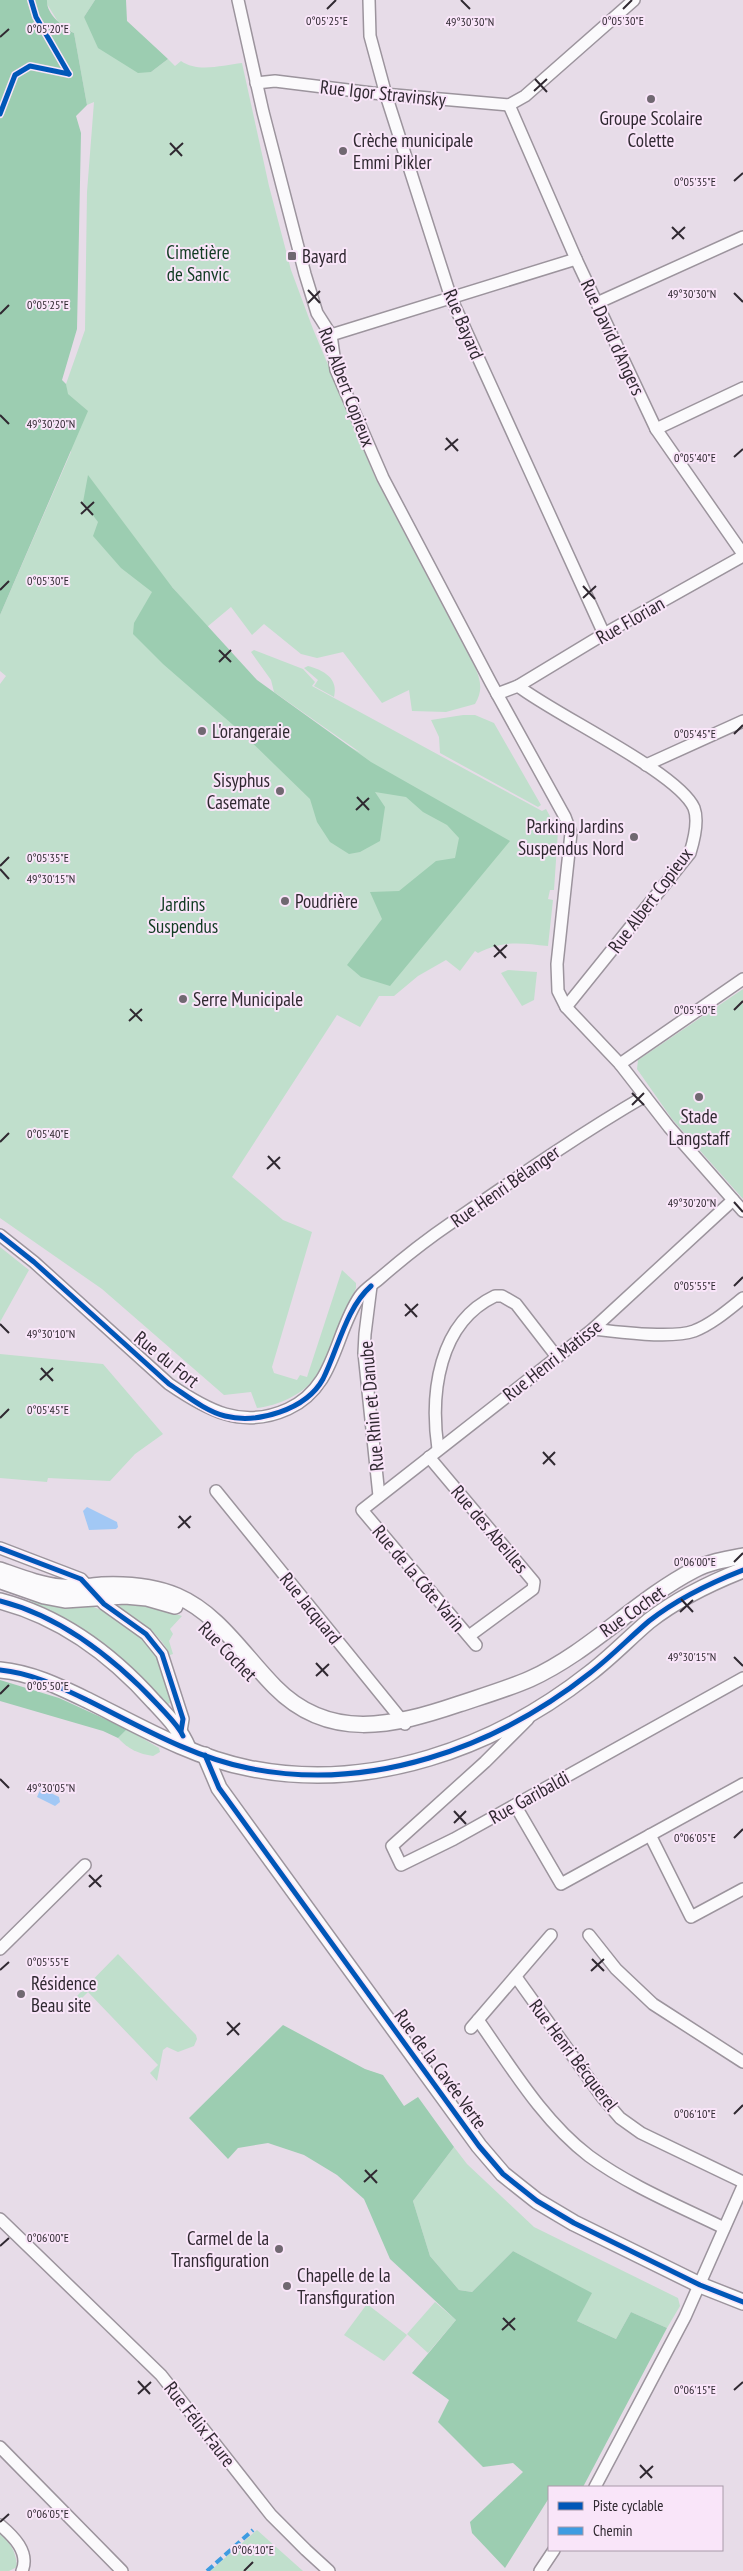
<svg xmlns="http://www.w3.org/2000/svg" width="743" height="2571" font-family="'PT Sans Narrow',sans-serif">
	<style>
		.green { fill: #c0dfcc }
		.forest { fill: #9ccdb1 }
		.water { fill: #a2c8f5 }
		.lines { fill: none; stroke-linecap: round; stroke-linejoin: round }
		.street-casing { stroke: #9c949d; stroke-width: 14 }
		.secondary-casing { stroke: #9c949d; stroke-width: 18 }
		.street { stroke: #fbfafc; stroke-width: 11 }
		.secondary { stroke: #fbfafc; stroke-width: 15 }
		.quiet { stroke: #3e9ce1; stroke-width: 4; stroke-dasharray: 8 4; stroke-linecap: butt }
		.cycleway-casing { stroke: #f9e5f9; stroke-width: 8 }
		.cycleway { stroke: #0057b8; stroke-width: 5 }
		.ticks { fill: none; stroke: #302931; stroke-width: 2 }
		.poi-dot { fill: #706871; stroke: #f9e5f9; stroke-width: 2 }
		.labels { text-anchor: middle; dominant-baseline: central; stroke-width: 4; stroke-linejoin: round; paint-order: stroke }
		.street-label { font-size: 19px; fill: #302931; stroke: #f9e5f9 }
		.poi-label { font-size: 19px; fill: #302931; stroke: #f9e5f9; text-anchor: start }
		.park-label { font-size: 19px; fill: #113b22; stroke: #f9e5f9 }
		.ticks-label { font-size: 12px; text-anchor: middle; fill: #302931; stroke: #f9e5f9; stroke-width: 4; stroke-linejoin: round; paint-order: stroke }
	</style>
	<rect width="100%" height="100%" fill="#e7dce8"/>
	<!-- green -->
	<g class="green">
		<path d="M47,0H95L84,17L151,72L168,59L175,66L181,61C198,73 223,65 242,63L269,186L291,270L313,329L375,477L475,667C481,681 483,691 475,704L446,712L412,711L409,690L382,703L343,652L317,658L301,654L264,624L252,635L231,607L207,627L172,587L145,635L361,753L274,692L271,680L251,652L254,650L303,669L315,682L312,686L542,811L546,809L558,831L554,890H550L548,899L553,900L548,946C522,943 502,940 478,953L475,951L460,971L446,960L418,976L394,996H379L360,1027L337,1015L232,1177L283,1220L312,1232L272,1367L274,1373L297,1380L300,1375L307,1377L342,1270L356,1283V1288C343,1317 332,1349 316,1376C305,1394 277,1406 257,1408L251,1392L224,1395L102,1289L0,1218V684L6,676L0,671V615L71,452L66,384L85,330L87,192L94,102L87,105L74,33L60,25L47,4Z"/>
		<path d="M308,666C323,670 339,678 334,697L314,686L318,680L304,668Z"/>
		<path d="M463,715H475L494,723L541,805L538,807L440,753L439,737L431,720Z"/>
		<path d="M508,970L537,972L534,1000L522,1006L501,973Z"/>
		<path d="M743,989V1199L672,1119L637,1069L638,1060Z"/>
		<path d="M0,1247L29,1270L0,1322Z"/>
		<path d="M0,1354L103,1364L163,1434L135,1454L110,1481L48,1478L47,1482L0,1478Z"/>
		<path d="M27,1597C46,1599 66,1600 85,1604C106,1609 146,1637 157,1658C164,1671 167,1687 172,1701L167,1705C122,1654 89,1628 26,1599Z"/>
		<path d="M121,1603L146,1604L182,1616L170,1629L173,1634L169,1641L173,1654L170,1655C160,1633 138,1620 119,1607Z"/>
		<path d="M127,1729L159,1748L160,1752L153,1756C139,1754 128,1749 118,1738Z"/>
		<path d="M118,1954L196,2035L197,2039L194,2046L178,2052L167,2047L163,2050L157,2081L150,2073L158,2065L88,1992L80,2000L77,1996Z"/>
		<path d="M454,2147L467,2164L534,2227L678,2298L680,2306L667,2328L631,2312L616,2339L577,2321L591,2293L513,2251L472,2292L459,2290L430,2256L413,2201Z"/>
		<path d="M435,2302L456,2320L428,2353L407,2334Z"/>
		<path d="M367,2304L407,2335L384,2361L344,2335Z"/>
		<path d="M257,2530L303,2571H210Z"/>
		<path d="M0,2532C10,2543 16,2551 17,2567L9,2571H0Z"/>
	</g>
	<!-- forest -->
	<g class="forest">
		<path d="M0,0H47C46,14 63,27 74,33L87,105L76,116L81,133L77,329L62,380L66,384L68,394L88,411L0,615Z"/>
		<path d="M95,0H126L127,21L168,59L151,72L138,73L98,48L84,17Z"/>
		<path d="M88,475L172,587L257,680L371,762L510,841L390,986L361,977L347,965L382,919L370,892L399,891L436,861L455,858L459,838L447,825L423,812L406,797L375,792L385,807L380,841L360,852L349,854L330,842L317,822L310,799L240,731L163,664L133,634L134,623L152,592L121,568L93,536L98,522L83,502Z"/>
		<path d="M0,1680L59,1698L127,1729L118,1738L103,1731L0,1701Z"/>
		<path d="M283,2025L365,2069L383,2075L404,2106L418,2097L454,2147L413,2201L430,2256L459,2290L472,2292L513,2251L592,2293L577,2321L616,2339L631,2312L667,2328L583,2487H549V2498L505,2568L472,2533L470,2522L523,2472L513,2463L483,2467L438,2422L449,2400L412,2373L456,2320L390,2259L364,2199L337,2175L304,2155L268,2143L238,2148L228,2159L189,2118Z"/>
	</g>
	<!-- water -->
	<g class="water">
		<path d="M87,1507L117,1522L118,1527L116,1529L89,1530L83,1511Z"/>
		<path d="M41,1788L59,1797L60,1802L55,1806L37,1797Z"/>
	</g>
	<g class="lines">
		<!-- street casing -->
		<g class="street-casing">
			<g id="street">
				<path d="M238,0L263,112L305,274L317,313L331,335L336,370L383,478L491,683L565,817L571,833L557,964L558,991L566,1007L620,1064L669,1127L743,1211"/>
				<path d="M369,0L370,36L386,95L451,298L604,634"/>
				<path d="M256,83L275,81L372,93L509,105"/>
				<path d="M509,105L576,259L656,429L743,554"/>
				<path d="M509,105L525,96L634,0"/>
				<path d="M597,303L743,237"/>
				<path d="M331,335L576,259"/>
				<path d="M656,429L743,388"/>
				<path d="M518,686L604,634L743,556"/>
				<path d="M497,694L518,686C555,715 678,772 694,808C699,821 694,840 690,853L566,1007"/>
				<path d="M646,765L743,721"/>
				<path d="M620,1064L743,979"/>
				<path d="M0,1235L34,1262L169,1384C207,1410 242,1430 288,1409C336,1387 334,1334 360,1296C364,1290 373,1284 379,1279C402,1259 426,1240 451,1223C515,1179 578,1135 645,1096"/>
				<path d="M371,1286L365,1334L364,1353L379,1496"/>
				<path d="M593,1329C617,1332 672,1339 694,1331C712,1324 728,1310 743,1298"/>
				<path d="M438,1449C430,1394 438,1323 495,1296H502L516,1304L557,1357"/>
				<path d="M429,1457L534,1582L533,1589L469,1636"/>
				<path d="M216,1491L405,1724"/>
				<path d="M0,1548L81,1579L104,1604L146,1634L162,1654L183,1719L181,1731"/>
				<path d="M476,1645L362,1510L593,1329L733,1200"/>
				<path d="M528,1719L485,1762L392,1846L401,1865L454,1839L743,1678"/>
				<path d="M515,1805L561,1884L743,1784"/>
				<path d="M650,1835L691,1917L743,1889"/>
				<path d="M589,1935L616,1969L653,2004L743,2062"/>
				<path d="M0,1949L85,1865"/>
				<path d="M516,1977L602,2097L620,2118L641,2133L743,2182"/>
				<path d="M478,2020C511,2067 543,2121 589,2156C630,2186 679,2206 724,2228"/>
				<path d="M471,2028L551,1935"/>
				<path d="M0,2219L161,2375L271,2515L306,2550L329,2571"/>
				<path d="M0,2447L122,2571"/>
				<path d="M595,2487L685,2317L743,2186"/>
				<path d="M0,2525C13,2536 30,2552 22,2571"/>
				<path d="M540,2571L554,2550"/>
			</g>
		</g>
		<!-- secondary casing -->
		<g class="secondary-casing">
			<g id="secondary">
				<path d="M0,1570C20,1577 40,1585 61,1587C75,1589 89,1586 102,1585C127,1584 154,1586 177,1596C219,1614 244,1656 275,1687C329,1742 394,1726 459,1704C483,1696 507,1689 530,1679C590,1652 636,1600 694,1570C709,1562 727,1559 743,1556"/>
				<path d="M1,1581L44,1596L65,1600L125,1596L147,1598L175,1606"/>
				<path d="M0,1601C61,1617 113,1656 154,1702C168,1717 180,1729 188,1748"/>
				<path d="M0,1670C32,1673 60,1687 89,1701C139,1726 192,1757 248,1768C370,1793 495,1748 590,1673C611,1657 629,1638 649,1621C677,1599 710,1583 743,1570"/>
				<path d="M205,1755L219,1788L479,2146L503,2174L537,2201L574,2223L700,2285L743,2302"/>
			</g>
		</g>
		<!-- street -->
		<use href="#street" class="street"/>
		<!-- secondary -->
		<use href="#secondary" class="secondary"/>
		<!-- quiet -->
		<path class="quiet" d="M207,2571L253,2530"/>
		<!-- cycleway casing -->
		<g class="cycleway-casing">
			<g id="cycleway">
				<path d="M31,0L36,17L69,74"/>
				<path d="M0,114L15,75L30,66L69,74"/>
				<path d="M0,1235L34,1262L169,1384C186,1395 205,1411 225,1416C257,1424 306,1410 323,1379C338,1349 346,1308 371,1286"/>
				<path d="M0,1548L81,1579L104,1604L146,1634L162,1654L183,1719L181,1731"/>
				<path d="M0,1601C63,1617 115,1659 159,1706C167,1715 178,1725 183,1736"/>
				<path d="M0,1670C32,1673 60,1687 89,1701C139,1726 192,1757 248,1768C370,1793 495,1748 590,1673C611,1657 629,1638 649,1621C677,1599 710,1583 743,1570"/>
				<path d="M205,1755L219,1788L479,2146L503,2174L537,2201L574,2223L700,2285L743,2302"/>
			</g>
		</g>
		<!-- cycleway -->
		<use href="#cycleway" class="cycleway"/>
	</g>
	<!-- ticks -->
	<path class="ticks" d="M461,0L470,9M327,9L336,0M623,9L632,0M0,37L9,29M535,79L547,92M534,91L547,79M170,143L182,156M170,155L183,143M734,181L743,173M672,227L684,239M672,239L685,227M308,290L320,303M734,293L743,302M308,303L320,291M0,314L9,305M0,415L9,424M446,438L458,451M445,450L458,439M734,457L743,449M81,502L93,515M81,514L94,502M583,586L595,599M0,590L9,581M583,598L596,586M219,650L231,662M219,662L231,650M734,734L743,725M357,797L369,810M356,810L369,798M0,866L9,857M0,869L9,879M494,945L506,958M494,957L507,945M130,1009L142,1021M734,1010L743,1001M129,1021L142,1009M632,1093L644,1105M632,1105L644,1093M0,1142L9,1133M268,1156L280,1169M267,1169L280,1157M734,1202L743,1212M734,1286L743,1277M405,1304L417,1317M405,1316L418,1304M0,1324L9,1333M41,1368L53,1381M40,1380L53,1368M0,1418L9,1409M543,1452L555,1465M543,1464L555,1452M179,1516L190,1528M178,1528L191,1516M734,1562L743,1553M681,1599L693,1612M680,1612L693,1600M734,1657L743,1666M316,1663L328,1676M316,1676L329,1664M0,1694L9,1685M0,1779L9,1788M454,1811L466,1824M454,1823L466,1811M734,1838L743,1829M89,1875L101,1887M89,1887L102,1875M592,1959L604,1971M0,1970L9,1962M591,1971L604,1959M227,2022L239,2035M227,2035L240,2023M734,2114L743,2105M365,2170L377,2183M364,2182L377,2170M0,2246L9,2238M503,2318L515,2330M502,2330L515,2318M138,2381L150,2394M734,2390L743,2382M138,2394L151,2382M640,2465L652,2478M640,2478L653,2466M0,2522L9,2514M244,2571L253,2562"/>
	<!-- markers -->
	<g class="poi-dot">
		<circle cx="651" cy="99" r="5"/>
		<circle cx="343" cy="151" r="5"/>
		<rect x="287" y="251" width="10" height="10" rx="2.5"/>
		<circle cx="202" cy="731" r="5"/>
		<circle cx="280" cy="791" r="5"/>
		<circle cx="634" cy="837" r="5"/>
		<circle cx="285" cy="901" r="5"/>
		<circle cx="183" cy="999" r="5"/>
		<circle cx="699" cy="1097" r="5"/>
		<circle cx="21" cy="1994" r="5"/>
		<circle cx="279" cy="2249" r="5"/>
		<circle cx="287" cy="2286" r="5"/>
	</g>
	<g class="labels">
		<!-- street labels -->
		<g class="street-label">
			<text transform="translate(383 93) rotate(6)">Rue Igor Stravinsky</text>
			<text transform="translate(464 324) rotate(67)">Rue Bayard</text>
			<text transform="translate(613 337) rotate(65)">Rue David d'Angers</text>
			<text transform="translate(347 387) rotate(69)">Rue Albert Copieux</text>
			<text transform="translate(630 620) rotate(-30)">Rue Florian</text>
			<text transform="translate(650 900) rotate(-53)">Rue Albert Copieux</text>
			<text transform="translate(505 1186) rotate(-35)">Rue Henri Bélanger</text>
			<text transform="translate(167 1359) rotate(39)">Rue du Fort</text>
			<text transform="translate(552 1360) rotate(-38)">Rue Henri Matisse</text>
			<text transform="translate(371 1406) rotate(-95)">Rue Rhin et Danube</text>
			<text transform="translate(490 1529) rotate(50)">Rue des Abeilles</text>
			<text transform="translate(419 1578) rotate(50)">Rue de la Côte Varin</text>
			<text transform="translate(311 1608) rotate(51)">Rue Jacquard</text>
			<text transform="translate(632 1611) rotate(-35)">Rue Cochet</text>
			<text transform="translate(228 1651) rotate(46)">Rue Cochet</text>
			<text transform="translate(529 1797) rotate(-29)">Rue Garibaldi</text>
			<text transform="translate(574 2055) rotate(53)">Rue Henri Bécquerel</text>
			<text transform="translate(441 2069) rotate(54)">Rue de la Cavée Verte</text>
			<text transform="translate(200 2424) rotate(52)">Rue Félix Faure</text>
		</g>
		<!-- poi labels -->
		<g class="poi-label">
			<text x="651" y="118" text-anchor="middle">Groupe Scolaire<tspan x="651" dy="22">Colette</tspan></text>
			<text x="353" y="140">Crèche municipale<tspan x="353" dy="22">Emmi Pikler</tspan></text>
			<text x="302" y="256">Bayard</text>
			<text x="212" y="731">L'orangeraie</text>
			<text x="270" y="780" text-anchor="end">Sisyphus<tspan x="270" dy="22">Casemate</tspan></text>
			<text x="624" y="826" text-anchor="end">Parking Jardins<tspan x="624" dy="22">Suspendus Nord</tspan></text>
			<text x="295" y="901">Poudrière</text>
			<text x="193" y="999">Serre Municipale</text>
			<text x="699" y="1116" text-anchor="middle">Stade<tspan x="699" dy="22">Langstaff</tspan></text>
			<text x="31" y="1983">Résidence<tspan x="31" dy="22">Beau site</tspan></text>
			<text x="269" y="2238" text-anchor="end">Carmel de la<tspan x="269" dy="22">Transfiguration</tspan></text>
			<text x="297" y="2275">Chapelle de la<tspan x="297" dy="22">Transfiguration</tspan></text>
		</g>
		<!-- park labels -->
		<g class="park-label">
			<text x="198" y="252">Cimetière<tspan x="198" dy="22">de Sanvic</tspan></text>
			<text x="183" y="904">Jardins<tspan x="183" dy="22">Suspendus</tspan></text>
		</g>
	</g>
	<g class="ticks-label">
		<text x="327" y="25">0°05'25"E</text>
		<text x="623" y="25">0°05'30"E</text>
		<text x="470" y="26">49°30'30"N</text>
		<text x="48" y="33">0°05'20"E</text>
		<text x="695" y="186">0°05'35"E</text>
		<text x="692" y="298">49°30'30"N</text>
		<text x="48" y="309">0°05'25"E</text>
		<text x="51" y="428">49°30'20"N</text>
		<text x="695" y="462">0°05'40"E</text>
		<text x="48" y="585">0°05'30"E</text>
		<text x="695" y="738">0°05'45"E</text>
		<text x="48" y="862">0°05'35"E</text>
		<text x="51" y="883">49°30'15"N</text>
		<text x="695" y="1014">0°05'50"E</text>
		<text x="48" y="1138">0°05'40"E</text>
		<text x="692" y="1207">49°30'20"N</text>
		<text x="695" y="1290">0°05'55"E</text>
		<text x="51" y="1338">49°30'10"N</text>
		<text x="48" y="1414">0°05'45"E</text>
		<text x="695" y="1566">0°06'00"E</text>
		<text x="692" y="1661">49°30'15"N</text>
		<text x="48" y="1690">0°05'50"E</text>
		<text x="51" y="1792">49°30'05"N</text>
		<text x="695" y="1842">0°06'05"E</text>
		<text x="48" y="1966">0°05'55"E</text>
		<text x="695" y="2118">0°06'10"E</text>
		<text x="48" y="2242">0°06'00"E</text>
		<text x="695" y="2394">0°06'15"E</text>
		<text x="48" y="2518">0°06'05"E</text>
		<text x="253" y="2554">0°06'10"E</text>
	</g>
	<!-- legend -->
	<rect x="548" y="2486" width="175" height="65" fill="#f9e5f9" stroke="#a99aa9"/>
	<rect x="558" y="2502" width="25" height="8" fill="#0057b8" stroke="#a99aa9"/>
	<text x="593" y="2511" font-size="15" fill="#302931">Piste cyclable</text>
	<rect x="558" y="2527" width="25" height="8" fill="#3e9ce1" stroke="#a99aa9"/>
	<text x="593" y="2536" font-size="15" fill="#302931">Chemin</text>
</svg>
